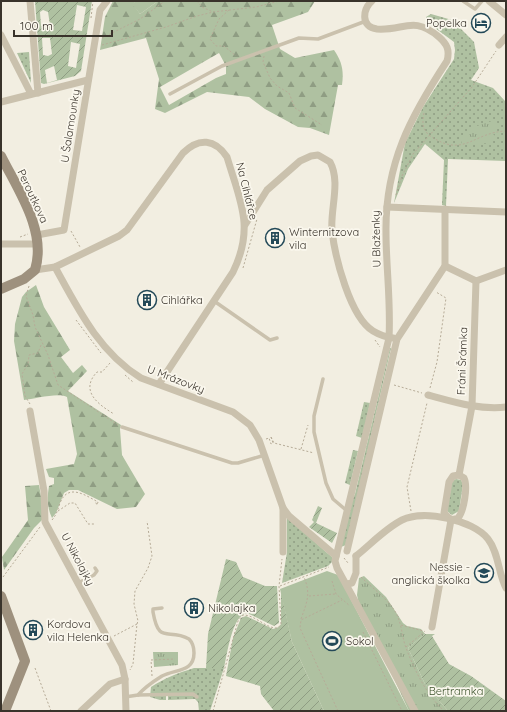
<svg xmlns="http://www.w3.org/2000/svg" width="507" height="712" font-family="Quicksand,sans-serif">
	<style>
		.grass { fill: url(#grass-dots) }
		.forest { fill: url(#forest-firs); fill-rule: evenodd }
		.park { fill: url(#park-tufts) }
		.garden { fill: url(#garden-furrows); fill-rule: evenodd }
		.pitch { fill: #afc1a1 }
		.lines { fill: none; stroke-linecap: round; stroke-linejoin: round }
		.path { stroke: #b6ab97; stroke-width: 1; stroke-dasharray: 2 2; stroke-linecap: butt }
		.lane { stroke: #cac1ad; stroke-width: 3.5 }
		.street { stroke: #cac1ad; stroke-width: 7 }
		.secondary { stroke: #9e917e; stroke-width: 10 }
		.labels { text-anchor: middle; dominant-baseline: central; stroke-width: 3.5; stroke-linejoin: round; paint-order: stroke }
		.poi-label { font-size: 11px; fill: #39332b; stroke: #faf7ed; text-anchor: start }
		.street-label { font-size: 11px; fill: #39332b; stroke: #faf7ed }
		.park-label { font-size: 11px; fill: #405630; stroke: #faf7ed }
	</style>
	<defs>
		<pattern id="grass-dots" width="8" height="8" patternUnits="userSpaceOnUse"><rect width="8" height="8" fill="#afc1a1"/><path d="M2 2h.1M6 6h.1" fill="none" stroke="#8f9d83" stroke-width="1.8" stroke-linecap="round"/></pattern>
		<pattern id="forest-firs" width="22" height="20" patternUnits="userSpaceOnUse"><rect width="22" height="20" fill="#afc1a1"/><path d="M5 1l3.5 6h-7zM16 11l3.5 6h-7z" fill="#8f9d83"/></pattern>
		<pattern id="park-tufts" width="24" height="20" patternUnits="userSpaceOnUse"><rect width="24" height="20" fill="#afc1a1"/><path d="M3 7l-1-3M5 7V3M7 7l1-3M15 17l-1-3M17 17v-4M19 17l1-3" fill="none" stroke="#8f9d83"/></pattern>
		<pattern id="garden-furrows" width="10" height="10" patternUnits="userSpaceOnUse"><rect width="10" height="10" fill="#afc1a1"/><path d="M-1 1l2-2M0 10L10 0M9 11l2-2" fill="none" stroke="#8f9d83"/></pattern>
	</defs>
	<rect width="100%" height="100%" fill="#f2eee1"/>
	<!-- grass -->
	<g class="grass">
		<path d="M431,14L452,20L474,42L479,68L471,80L493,88L505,101L506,161L448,159L446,206L442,205L444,160L425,144L408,169L394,203L405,143L423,107L454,59L455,50L454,42L427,22L426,17Z"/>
		<path d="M29,52L31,83L17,53Z"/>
		<path d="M390,348H391L346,545L341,547L349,506L355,494Z"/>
		<path d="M364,402L370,403L362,438L356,436Z"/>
		<path d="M353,450L358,451L350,485L345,483Z"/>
		<path d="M456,479L461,480L463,484L459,511L452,515L447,511L452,481Z"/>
		<path d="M287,517L326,552L332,557V562L328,566L282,583L287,552Z"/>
		<path d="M194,668H224L210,711H199L198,702L195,699L168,700V696H166V700H160L150,697L151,687C165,678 178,673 194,668Z"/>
	</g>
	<!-- forest -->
	<g class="forest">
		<path d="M113,1H136L133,4L140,14L158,1H315L308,12L272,25L280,49L295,58L334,50C342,62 344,70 342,85H338L329,135L310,128L298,127L265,109L249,97L207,92L165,113L155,109L159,79L146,38L100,50L105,17ZM219,53L226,66V74L216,78L169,105L160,87Z"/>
		<path d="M36,285L44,307L70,350L61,357L73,373L82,365L87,371L68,391L121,425L120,429L122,455L145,494L136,507L117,509L78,490H69L64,493L56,513L52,518C47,508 47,497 49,486L54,484V478L49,477L46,469L74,464L77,454L67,397C59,392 34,399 24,400L14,341L15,324L22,297L26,292Z"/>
		<path d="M39,485L43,508L42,520L34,528L4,570L2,557L28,520L25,486Z"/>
	</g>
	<!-- park -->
	<g class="park">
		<path d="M492,121L497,128L494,136L487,144H462L460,137L477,126Z"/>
		<path d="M364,576L386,597L403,623L407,626L421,629L425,634L408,648L425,684L448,711H409L359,604L357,595L359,578Z"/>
		<path d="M153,652H178V665L154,667Z"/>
	</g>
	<!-- garden -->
	<g class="garden">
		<path d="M35,1H92L81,71L75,76L44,84L41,83ZM77,5L86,7L82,31L73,30ZM43,10L48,12L50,25L47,27L41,26L40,12ZM42,38H50L52,54L48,56L43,55ZM71,42L80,44L76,68L68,66ZM54,66L57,80L47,83L45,70Z"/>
		<path d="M318,506L322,508L316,523L337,533L332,543L309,527L314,522L312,520Z"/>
		<path d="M226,559L236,562L243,577L265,586H277L279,623L274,626L247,613C232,615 227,655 224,668H206L208,634Z"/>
		<path d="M281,591L292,642L324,711H274L261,694L260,686L226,676L233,638L241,618L246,616L273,629L279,627L281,624Z"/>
		<path d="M425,634H435L432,636L449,664L471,676L506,701V711H448L425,684L408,648Z"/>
	</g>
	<!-- pitch -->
	<g class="pitch">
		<path d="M136,1H158L140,14L132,4Z"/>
		<path d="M327,571L338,575L409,711H324L292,642L280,589Z"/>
	</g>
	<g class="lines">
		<!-- path -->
		<g class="path">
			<path d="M197,1L202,7L213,12"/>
			<path d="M229,10L219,19L210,39L216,46H224L236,56"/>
			<path d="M91,18L93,1"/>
			<path d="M102,38L140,19L165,1"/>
			<path d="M102,45L166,27L197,16L213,12L256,7L279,1"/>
			<path d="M264,56L263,62L270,78L277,86L289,93L295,108L322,125"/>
			<path d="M77,89L79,95"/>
			<path d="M424,113C422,123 422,131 432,137C464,158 474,132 506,131"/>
			<path d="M396,195L402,176L413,154L472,87L496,51"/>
			<path d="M71,231L80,247"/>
			<path d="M20,237L28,234"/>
			<path d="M243,268L257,219"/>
			<path d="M29,286L26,296L33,315L35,327L48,355L58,385L118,425"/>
			<path d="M76,320L101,353"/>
			<path d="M375,340L380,347"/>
			<path d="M110,363L102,372H97C79,391 99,405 114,414"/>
			<path d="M125,375L133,382"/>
			<path d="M173,376L174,382"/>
			<path d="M394,385L422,393"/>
			<path d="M430,388L437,362L446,298L436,292"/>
			<path d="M30,404L25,396L22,374L28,364L29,355L38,353L41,345"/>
			<path d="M271,437L274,443L314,453"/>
			<path d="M266,439L269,438L271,444L273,443L271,437"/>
			<path d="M301,449L308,425"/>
			<path d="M58,511L70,503H75L88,524H95"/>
			<path d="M411,511L407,487L427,403"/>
			<path d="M52,520C57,514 58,509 60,503C68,483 85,495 98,502L97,505L95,501"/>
			<path d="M344,558L348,563"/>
			<path d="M3,577L40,527"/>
			<path d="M361,577C374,590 389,599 397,615C402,626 402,637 406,648C415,671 426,694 444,711"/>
			<path d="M332,581L336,594L350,606"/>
			<path d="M280,586L329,567"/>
			<path d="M309,596L335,594"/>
			<path d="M301,619C307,602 311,594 304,577"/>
			<path d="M137,624L138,621L134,604L135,591L148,568L152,556L147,521"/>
			<path d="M401,625L423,631"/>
			<path d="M363,632L402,711"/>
			<path d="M114,636L137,624L133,664L130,670"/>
			<path d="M406,647L425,631"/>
			<path d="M35,668L51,711"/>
			<path d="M152,676L151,660L175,659"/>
			<path d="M213,711L238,621L243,615C256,615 266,629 278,628L281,624L279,586L282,559"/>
			<path d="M338,711L300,628L301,620L342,600"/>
		</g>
		<!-- lane -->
		<g class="lane">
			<path d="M463,1L475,9L482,1"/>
			<path d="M170,94L222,66L299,38L318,39L366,21"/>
			<path d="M214,301L270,340L277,338"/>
			<path d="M323,379L314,416V432L326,483L333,499L346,510"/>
			<path d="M122,427L232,463H238L265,455"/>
			<path d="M78,583L94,575L97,571L95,568"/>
			<path d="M138,695L193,694L197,697"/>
			<path d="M125,697L138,695C144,688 154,681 162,676C176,669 194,672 194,653C194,647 193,643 189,639C168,627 159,646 153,612V609L162,608"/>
		</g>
		<!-- street -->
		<g class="street">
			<path d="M30,1L38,93"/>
			<path d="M372,1C363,9 360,27 377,29C404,31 413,15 439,37C447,44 450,50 447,61C411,116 385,163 386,232C386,267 391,302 389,338L335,561L337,568L415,711"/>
			<path d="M489,1L506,15"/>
			<path d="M1,35L31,94"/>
			<path d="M499,45L506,37"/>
			<path d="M1,102L88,80"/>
			<path d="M387,207L506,212"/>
			<path d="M245,225L267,190L300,161L311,156L318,155L330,162C341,182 330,209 332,231C335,257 350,317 373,331C378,334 386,337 393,338"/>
			<path d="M37,235L64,230L100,10L107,1"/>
			<path d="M1,244H38"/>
			<path d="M445,266L476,281"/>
			<path d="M55,267C78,309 99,352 141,378L233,412L250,425L259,440L283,508L289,516L336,556"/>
			<path d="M35,270L55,267L119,236L127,230L183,153C199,137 215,139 227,157C240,201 255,227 233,272L159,384"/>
			<path d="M476,281L506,270"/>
			<path d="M428,395C454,402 479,410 506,407"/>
			<path d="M30,411L44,491L45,522L122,665L125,679L126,711"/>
			<path d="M459,475L472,406L476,281"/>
			<path d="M459,475L464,478C468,486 464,511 458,518L451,520L444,513L449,482L453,476Z"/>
			<path d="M347,551L397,339L445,266V209"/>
			<path d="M283,552V508"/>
			<path d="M356,556C371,544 386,528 402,520C424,509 473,520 488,539C499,553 498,573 506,588"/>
			<path d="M347,584L352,583L356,573V556"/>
			<path d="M432,627L451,520"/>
			<path d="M81,711L110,684L125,679"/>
		</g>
		<!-- secondary -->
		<g class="secondary">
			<path d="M1,156C18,190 47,231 35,270L24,279L1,289"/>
			<path d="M1,596L25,661L5,711"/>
		</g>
	</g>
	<!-- icons -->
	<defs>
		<g id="hotel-ring" transform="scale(1)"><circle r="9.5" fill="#faf7ed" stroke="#234958" stroke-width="1.5"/><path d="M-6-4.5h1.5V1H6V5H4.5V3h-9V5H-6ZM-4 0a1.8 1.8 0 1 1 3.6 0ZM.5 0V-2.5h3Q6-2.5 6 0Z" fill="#234958"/></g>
		<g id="building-ring" transform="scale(1)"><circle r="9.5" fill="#faf7ed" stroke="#234958" stroke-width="1.5"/><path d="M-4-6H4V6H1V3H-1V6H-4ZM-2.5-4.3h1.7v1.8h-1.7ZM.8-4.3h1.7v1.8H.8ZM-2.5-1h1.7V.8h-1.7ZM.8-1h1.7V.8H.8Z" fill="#234958"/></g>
		<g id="school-ring" transform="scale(1)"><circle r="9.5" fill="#faf7ed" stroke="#234958" stroke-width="1.5"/><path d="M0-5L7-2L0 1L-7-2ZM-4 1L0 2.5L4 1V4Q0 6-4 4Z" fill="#234958"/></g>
		<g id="stadium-ring" transform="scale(1)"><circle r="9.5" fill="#faf7ed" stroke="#234958" stroke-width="1.5"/><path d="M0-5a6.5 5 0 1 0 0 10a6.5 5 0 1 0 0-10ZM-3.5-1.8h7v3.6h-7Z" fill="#234958"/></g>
	</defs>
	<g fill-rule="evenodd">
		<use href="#hotel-ring" x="481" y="23"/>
		<use href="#building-ring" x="275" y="238"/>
		<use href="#building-ring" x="147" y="300"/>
		<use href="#school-ring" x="484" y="573"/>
		<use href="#building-ring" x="194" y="608"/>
		<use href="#building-ring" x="33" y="630"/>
		<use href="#stadium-ring" x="332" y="641"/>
	</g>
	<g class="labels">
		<!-- poi labels -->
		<g class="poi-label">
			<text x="467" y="23" text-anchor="end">Popelka</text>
			<text x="289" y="232">Winternitzova<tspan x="289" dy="13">vila</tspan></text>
			<text x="161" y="300">Cihlářka</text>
			<text x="470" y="567" text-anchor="end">Nessie -<tspan x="470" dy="13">anglická školka</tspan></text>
			<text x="208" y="608">Nikolajka</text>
			<text x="47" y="624">Kordova<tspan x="47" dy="13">vila Helenka</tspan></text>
			<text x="346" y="641">Sokol</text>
		</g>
		<!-- street labels -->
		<g class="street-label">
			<text transform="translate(70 126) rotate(-81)">U Šalamounky</text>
			<text transform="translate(247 191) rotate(76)">Na Cihlářce</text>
			<text transform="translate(33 196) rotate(65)">Peroutkova</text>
			<text transform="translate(376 239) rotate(-91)">U Blaženky</text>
			<text transform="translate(462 361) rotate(-88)">Fráni Šrámka</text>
			<text transform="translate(176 379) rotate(21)">U Mrázovky</text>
			<text transform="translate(78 559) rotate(62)">U Nikolajky</text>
		</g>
		<!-- park labels -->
		<g class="park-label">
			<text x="456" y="691">Bertramka</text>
		</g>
	</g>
	<!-- border -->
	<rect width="507" height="712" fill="none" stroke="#39332b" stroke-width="4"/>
	<!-- scale -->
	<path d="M14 30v6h98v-6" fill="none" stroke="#39332b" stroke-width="2"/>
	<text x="20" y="30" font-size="12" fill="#39332b" stroke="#faf7ed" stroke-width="3" paint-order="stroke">100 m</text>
</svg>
